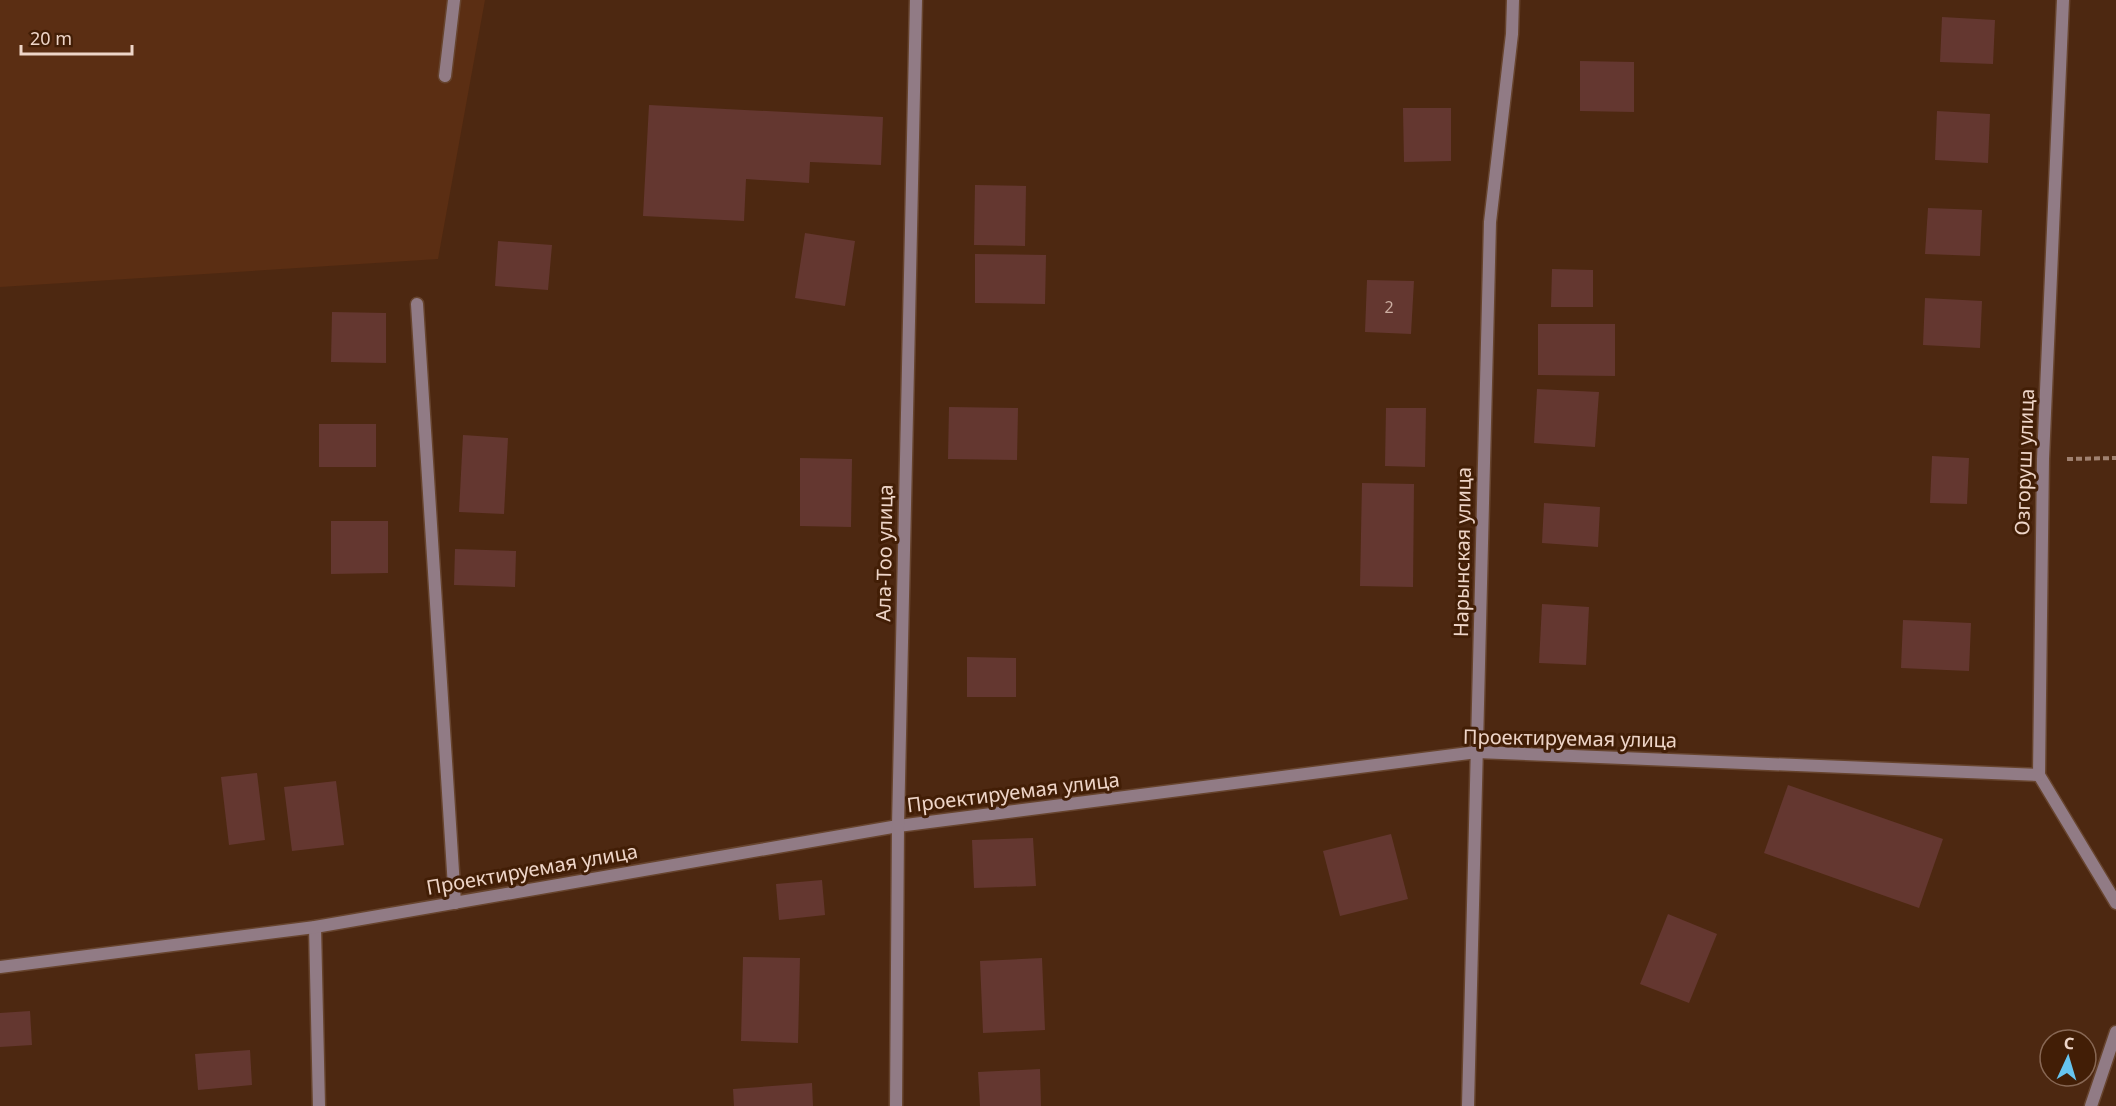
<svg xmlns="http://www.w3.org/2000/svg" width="2116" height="1106" font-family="'Noto Sans',sans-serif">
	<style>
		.built { fill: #5b2e13 }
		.building { fill: #643730 }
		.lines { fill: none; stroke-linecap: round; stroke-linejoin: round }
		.street-casing { stroke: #67442e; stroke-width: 15 }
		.path { stroke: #a08170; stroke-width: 4; stroke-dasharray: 6 3; stroke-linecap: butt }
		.street { stroke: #917b85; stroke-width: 12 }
		.labels { text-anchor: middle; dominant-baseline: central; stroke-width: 6; stroke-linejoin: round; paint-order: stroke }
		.number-label { font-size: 16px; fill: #ccaea2 }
		.street-label { font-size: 20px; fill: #eed5c8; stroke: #421e06 }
	</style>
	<rect width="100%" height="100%" fill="#4d2811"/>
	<!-- built -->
	<path class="built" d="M0,0H485L438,259L0,287Z"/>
	<!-- building -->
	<g class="building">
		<path d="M1942,17L1995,20L1993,64L1940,62Z"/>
		<path d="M1580,61L1634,62V112L1580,111Z"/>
		<path d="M649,105L883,117L881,165L810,162L809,183L746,179L744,221L643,216Z"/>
		<path d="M1403,108H1451V161L1404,162Z"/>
		<path d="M1937,111L1990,114L1988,163L1935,160Z"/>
		<path d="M975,185L1026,186L1025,246L974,245Z"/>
		<path d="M1928,208L1982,210L1980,256L1925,254Z"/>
		<path d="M805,233L855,241L845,306L795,298Z"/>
		<path d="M498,241L552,245L548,290L495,286Z"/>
		<path d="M975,254L1046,255L1045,304L975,303Z"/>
		<path d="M1552,269L1593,270V307H1551Z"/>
		<path d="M1367,280L1414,281L1411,334L1365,332Z"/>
		<path d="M1925,298L1982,301L1980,348L1923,345Z"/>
		<path d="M332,312L386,313V363L331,362Z"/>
		<path d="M1538,324H1615V376L1538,375Z"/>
		<path d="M1537,389L1599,392L1595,447L1534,443Z"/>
		<path d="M949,407L1018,408L1017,460L948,459Z"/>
		<path d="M1386,408H1426L1425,467L1385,466Z"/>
		<rect x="319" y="424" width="57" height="43"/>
		<path d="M463,435L508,438L504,514L459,512Z"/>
		<path d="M1932,456L1969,458L1967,504L1930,503Z"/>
		<path d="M800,458L852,459L851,527L800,526Z"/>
		<path d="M1362,483L1414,484L1413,587L1360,586Z"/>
		<path d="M1544,503L1600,507L1598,547L1542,543Z"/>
		<path d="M331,521H388V573L331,574Z"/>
		<path d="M455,549L516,551L515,587L454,585Z"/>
		<path d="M1542,604L1589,607L1586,665L1539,663Z"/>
		<path d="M1903,620L1971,623L1969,671L1901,668Z"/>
		<path d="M967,657L1016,658V697H967Z"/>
		<path d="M257,773L265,840L229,845L221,777Z"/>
		<path d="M336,781L344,845L292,851L284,787Z"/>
		<path d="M1788,785L1943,839L1919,908L1764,853Z"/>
		<path d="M1391,834L1408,899L1340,916L1323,851Z"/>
		<path d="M1033,838L1036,886L974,888L972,840Z"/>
		<path d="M822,880L825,915L779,920L776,884Z"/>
		<path d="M1668,914L1717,934L1689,1003L1640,984Z"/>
		<path d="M743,957L800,958L798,1043L741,1041Z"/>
		<path d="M1042,958L1045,1030L983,1033L980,961Z"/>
		<path d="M30,1011L32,1045L0,1047V1013Z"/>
		<path d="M250,1050L252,1085L198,1090L195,1054Z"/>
		<path d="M1040,1069L1041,1106H980L978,1072Z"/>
		<path d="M812,1083L813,1106H734L733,1089Z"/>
	</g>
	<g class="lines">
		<!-- street casing -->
		<g class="street-casing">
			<g id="street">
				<path d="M2063,0L2043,459L2039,775L2116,903"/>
				<path d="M445,76L454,0"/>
				<path d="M417,304L455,903"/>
				<path d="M315,927L319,1106"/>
				<path d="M0,967L315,927L898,826L1477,752L2039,775"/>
				<path d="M896,1106L898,826L916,0"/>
				<path d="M1468,1106L1490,222L1512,34L1513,0"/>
				<path d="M2091,1106L2116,1032"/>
			</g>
		</g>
		<!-- path -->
		<path class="path" d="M2067,459L2116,458"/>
		<!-- street -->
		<use href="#street" class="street"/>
	</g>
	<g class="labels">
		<!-- number labels -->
		<g class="number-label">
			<text x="1389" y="307">2</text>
		</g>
		<!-- street labels -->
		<g class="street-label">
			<text transform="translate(2024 462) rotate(-88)">Озгоруш улица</text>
			<text transform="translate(1462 552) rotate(-89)">Нарынская улица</text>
			<text transform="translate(884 553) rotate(-89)">Ала-Тоо улица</text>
			<text transform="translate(1570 738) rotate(1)">Проектируемая улица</text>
			<text transform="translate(1013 792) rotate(-7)">Проектируемая улица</text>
			<text transform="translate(532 869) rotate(-10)">Проектируемая улица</text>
		</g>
	</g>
	<!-- north arrow -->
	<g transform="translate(2068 1058) rotate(4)"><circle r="28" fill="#421e06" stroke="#876754" stroke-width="1.5"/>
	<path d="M0-4.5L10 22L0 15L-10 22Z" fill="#66c4ef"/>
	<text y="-9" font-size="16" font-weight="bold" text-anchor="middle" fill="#eed5c8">С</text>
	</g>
	<!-- scale -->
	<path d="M21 45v9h111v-9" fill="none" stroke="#eed5c8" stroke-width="3"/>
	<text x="30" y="45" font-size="18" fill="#eed5c8" stroke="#421e06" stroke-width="4.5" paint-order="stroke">20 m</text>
</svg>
